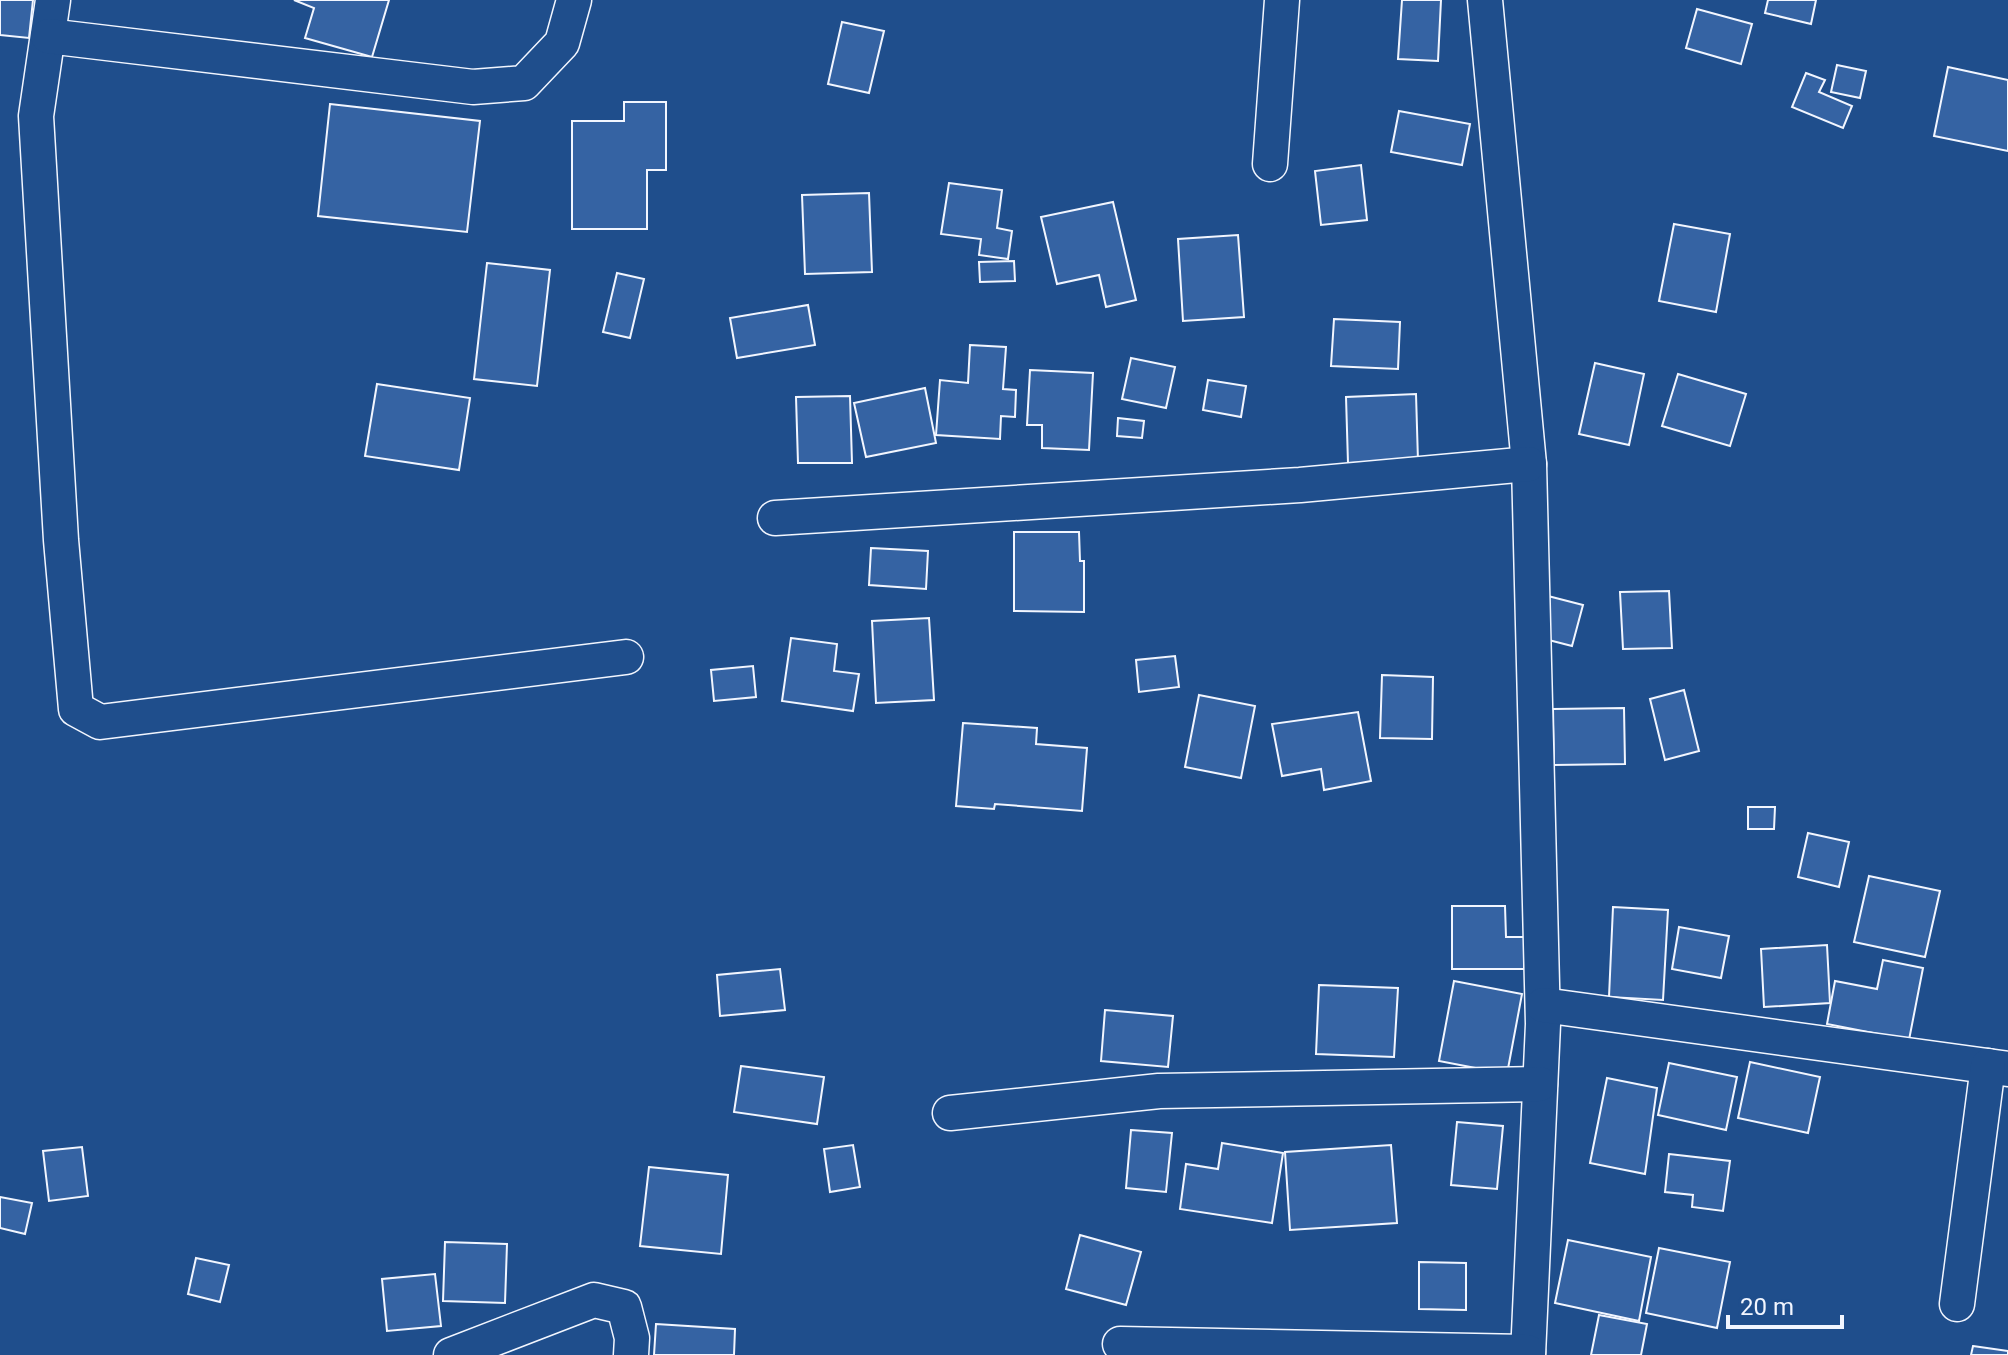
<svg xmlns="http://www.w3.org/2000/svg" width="2008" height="1355" font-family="Roboto,sans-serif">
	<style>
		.building { fill: #3563a3; stroke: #f2f6ff; stroke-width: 2 }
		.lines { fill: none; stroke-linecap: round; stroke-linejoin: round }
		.minor-casing { stroke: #f2f6ff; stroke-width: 37 }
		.minor { stroke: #1f4e8c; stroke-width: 34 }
	</style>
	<rect width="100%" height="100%" fill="#1f4e8c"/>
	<!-- building -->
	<g class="building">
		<path d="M0,0H33L29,38L0,35Z"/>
		<path d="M294,0H389L372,57L305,38L314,8Z"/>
		<path d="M1402,0H1441L1438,61L1398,59Z"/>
		<path d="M1768,0H1816L1811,24L1765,13Z"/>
		<path d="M1697,9L1752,24L1741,64L1686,48Z"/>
		<path d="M842,22L884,31L869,93L828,84Z"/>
		<path d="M1837,65L1866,71L1860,98L1831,92Z"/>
		<path d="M1948,67L2008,80V151L1934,136Z"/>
		<path d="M1806,73L1825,80L1819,92L1852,106L1843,128L1792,107Z"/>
		<path d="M624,102H666V170H647V229H572V121H624Z"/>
		<path d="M330,104L480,121L467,232L318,216Z"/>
		<path d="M1399,111L1470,124L1462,165L1391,152Z"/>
		<path d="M1361,165L1367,220L1321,225L1315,171Z"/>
		<path d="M949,183L1002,190L997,228L1012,231L1008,259L979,255L981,239L941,234Z"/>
		<path d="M869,193L872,272L805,274L802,195Z"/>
		<path d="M1113,202L1136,300L1106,307L1099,275L1057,284L1041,217Z"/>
		<path d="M1674,224L1730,234L1716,312L1659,301Z"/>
		<path d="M1238,235L1244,317L1183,321L1178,239Z"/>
		<path d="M1014,261L1015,281L980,282L979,262Z"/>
		<path d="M487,263L550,270L537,386L474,379Z"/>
		<path d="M617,273L644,279L630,338L603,332Z"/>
		<path d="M808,305L815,345L737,358L730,318Z"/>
		<path d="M1334,319L1400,322L1398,369L1331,366Z"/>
		<path d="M970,345L1006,347L1003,389L1016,390L1015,417L1001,416L1000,439L936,435L940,380L968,383Z"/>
		<path d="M1131,358L1175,367L1166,408L1122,399Z"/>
		<path d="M1595,363L1644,374L1629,445L1579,434Z"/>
		<path d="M1030,370L1093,373L1089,450L1042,448V425H1027Z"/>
		<path d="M1678,374L1746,394L1730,446L1662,426Z"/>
		<path d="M1208,380L1246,386L1241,417L1203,410Z"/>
		<path d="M377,384L470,398L459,470L365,456Z"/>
		<path d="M925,388L936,443L866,457L854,403Z"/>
		<path d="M1416,394L1418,461L1348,463L1346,397Z"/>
		<path d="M850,396L852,463H798L796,397Z"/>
		<path d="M1118,418L1144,421L1142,438L1117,436Z"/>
		<path d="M1014,532H1079L1080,561H1084V612L1014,611Z"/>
		<path d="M871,548L928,551L926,589L869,585Z"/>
		<path d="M1669,591L1672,648L1623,649L1620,592Z"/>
		<path d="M1548,596L1583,605L1572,646L1537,637Z"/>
		<path d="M929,618L934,700L876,703L872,621Z"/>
		<path d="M791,638L837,644L834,671L859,674L853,711L782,701Z"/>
		<path d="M1175,656L1179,687L1139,692L1136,660Z"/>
		<path d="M753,666L756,697L714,701L711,670Z"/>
		<path d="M1382,675L1433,677L1432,739L1380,738Z"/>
		<path d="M1684,690L1699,751L1665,760L1650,699Z"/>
		<path d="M1199,695L1255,706L1241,778L1185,767Z"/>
		<path d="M1624,708L1625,764L1554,765L1553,709Z"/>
		<path d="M1358,712L1371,781L1324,790L1321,769L1282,776L1272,724Z"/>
		<path d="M963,723L1037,728L1036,744L1087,748L1082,811L995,804L994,809L956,806Z"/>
		<path d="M1748,807H1775L1774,829H1748Z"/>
		<path d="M1808,833L1849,842L1839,887L1798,877Z"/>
		<path d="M1869,876L1940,891L1925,957L1854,942Z"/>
		<path d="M1452,906H1505L1506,937H1525L1524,969H1452Z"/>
		<path d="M1613,907L1668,910L1663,1000L1609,997Z"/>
		<path d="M1679,927L1729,936L1721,978L1672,969Z"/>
		<path d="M1827,945L1830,1003L1764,1007L1761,949Z"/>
		<path d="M1883,960L1923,968L1909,1040L1827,1024L1835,981L1877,989Z"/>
		<path d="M780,969L785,1010L720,1016L717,975Z"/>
		<path d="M1454,981L1522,994L1507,1074L1439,1061Z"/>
		<path d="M1319,985L1398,988L1394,1057L1316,1054Z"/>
		<path d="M1105,1010L1173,1016L1168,1067L1101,1061Z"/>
		<path d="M1750,1062L1820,1077L1808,1133L1738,1118Z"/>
		<path d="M1669,1063L1737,1077L1726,1130L1658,1115Z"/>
		<path d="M741,1066L824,1077L817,1124L734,1112Z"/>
		<path d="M1607,1078L1657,1088L1645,1174L1590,1163Z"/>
		<path d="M1457,1122L1503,1126L1497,1189L1451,1185Z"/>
		<path d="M1131,1130L1172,1133L1166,1192L1126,1188Z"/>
		<path d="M1222,1143L1283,1153L1272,1223L1180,1209L1186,1164L1218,1169Z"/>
		<path d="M853,1145L860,1187L830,1192L824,1149Z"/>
		<path d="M1391,1145L1397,1223L1290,1230L1285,1152Z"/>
		<path d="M82,1147L88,1196L49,1201L43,1151Z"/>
		<path d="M1669,1154L1730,1161L1723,1211L1692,1207L1693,1195L1665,1192Z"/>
		<path d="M649,1167L728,1175L721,1254L640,1246Z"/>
		<path d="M0,1197L32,1203L25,1234L0,1228Z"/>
		<path d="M1080,1235L1141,1252L1126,1305L1066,1289Z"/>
		<path d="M1568,1240L1651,1257L1639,1321L1555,1303Z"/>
		<path d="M445,1242L507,1244L505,1303L443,1301Z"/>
		<path d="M1659,1248L1730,1262L1717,1328L1646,1313Z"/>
		<path d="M196,1258L229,1265L220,1302L188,1294Z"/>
		<path d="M1419,1262L1466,1263V1310L1419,1309Z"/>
		<path d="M435,1274L441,1326L387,1331L382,1279Z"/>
		<path d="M1599,1315L1647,1324L1641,1355H1591Z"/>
		<path d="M656,1324L735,1329L734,1355H654Z"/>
		<path d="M1973,1346L2008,1351V1355H1971Z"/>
	</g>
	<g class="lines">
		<!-- minor casing -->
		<g class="minor-casing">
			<g id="minor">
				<path d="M53,0L36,116L61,540L76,709L100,722L626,657"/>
				<path d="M1485,0L1529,464L1543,1024L1528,1355"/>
				<path d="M48,36L473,87L524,83L562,43L574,0"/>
				<path d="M1270,164L1282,0"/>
				<path d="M775,518L1300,485L1529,464"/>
				<path d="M1543,1005L2008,1069"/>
				<path d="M950,1113L1159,1091L1540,1084"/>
				<path d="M1957,1304L1988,1066"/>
				<path d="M1120,1344L1528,1352"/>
				<path d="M451,1355L594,1300L624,1307L632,1338L631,1355"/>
			</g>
		</g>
		<!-- minor -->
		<use href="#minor" class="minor"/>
	</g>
	<!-- scale -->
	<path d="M1728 1315v12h114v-12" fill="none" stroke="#f2f6ff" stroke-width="4"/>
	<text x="1740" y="1315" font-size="24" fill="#f2f6ff" stroke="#1f4e8c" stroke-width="6" paint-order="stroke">20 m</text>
</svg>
